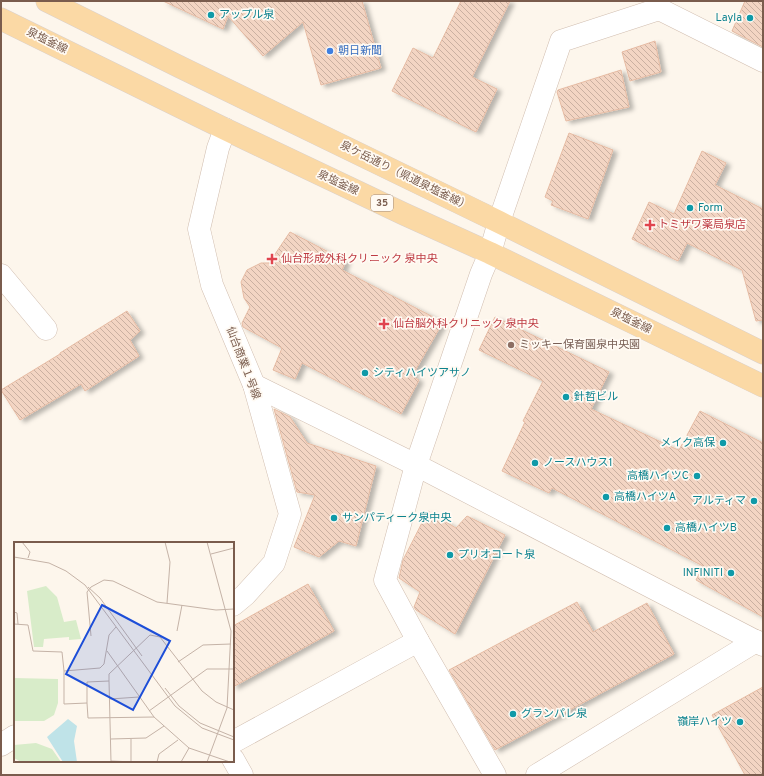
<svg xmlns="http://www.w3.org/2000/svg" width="764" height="776" font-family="Overpass,'Noto Sans JP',sans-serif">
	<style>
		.building { fill: url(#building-back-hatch); stroke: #e6bba3; filter: url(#shadow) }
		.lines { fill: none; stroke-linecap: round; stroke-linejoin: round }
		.minor-casing { stroke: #d1beb0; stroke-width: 23 }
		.primary-casing { stroke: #dad1cd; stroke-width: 23 }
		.minor { stroke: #fff; stroke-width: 22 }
		.primary { stroke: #fbd9a5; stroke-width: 22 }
		.culture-dot { fill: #0f9aa8; stroke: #fffaf3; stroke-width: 1.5 }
		.shop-dot { fill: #3f7fe0; stroke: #fffaf3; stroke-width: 1.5 }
		.health-dot { fill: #e0444e; stroke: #fffaf3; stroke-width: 1.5 }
		.education-dot { fill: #8d6e63; stroke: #fffaf3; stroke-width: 1.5 }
		.labels { text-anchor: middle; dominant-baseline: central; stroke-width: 3.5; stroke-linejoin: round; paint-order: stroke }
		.shield { fill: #fffaf3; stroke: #a28b7f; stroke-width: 1 }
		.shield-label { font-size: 10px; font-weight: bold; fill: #7a5c4d }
		.culture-label { font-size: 11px; fill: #0d838f; stroke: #fffaf3; text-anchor: start }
		.street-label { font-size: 11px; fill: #7a5c4d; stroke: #fffaf3 }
		.shop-label { font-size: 11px; fill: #366cbe; stroke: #fffaf3; text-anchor: start }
		.health-label { font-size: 11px; fill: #be3a42; stroke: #fffaf3; text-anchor: start }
		.education-label { font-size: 11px; fill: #785e54; stroke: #fffaf3; text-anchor: start }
		.inset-road { fill: none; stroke: #c5b3a7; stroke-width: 1 }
		.view { fill: #1d4ed8; fill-opacity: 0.15; stroke: #1d4ed8; stroke-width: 2 }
		.inset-edge { fill: none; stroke: #7a5c4d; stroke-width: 2 }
	</style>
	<defs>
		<pattern id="building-back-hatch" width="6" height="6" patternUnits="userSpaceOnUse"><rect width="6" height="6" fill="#f3d5c3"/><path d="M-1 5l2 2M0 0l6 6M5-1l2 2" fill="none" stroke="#cab0a1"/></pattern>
		<filter id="shadow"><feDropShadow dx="4.5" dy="2.5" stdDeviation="2" flood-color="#0004"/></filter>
	</defs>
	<rect width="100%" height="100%" fill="#fdf6ec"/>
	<!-- building -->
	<g class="building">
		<path d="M163,1H362L381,68L321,85L303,22L263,56L228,16L223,29Z"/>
		<path d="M461,1H510L472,77L497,89L476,132L392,91L413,48L433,58Z"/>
		<path d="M745,1H763V47L732,31Z"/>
		<path d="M655,41L661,72L630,81L622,52Z"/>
		<path d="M621,70L629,107L566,121L557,92L558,90Z"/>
		<path d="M569,133L613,150L588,219L551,205L553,201L545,197Z"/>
		<path d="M702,151L726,163L715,185L763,209V320L756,321L742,270L687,243L678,261L632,239L649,202L674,214Z"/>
		<path d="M290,232L346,261L342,270L443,322L412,376L419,380L401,414L302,363L295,379L273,370L282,348L243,327L242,323L250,307L244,298L241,282L247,270L261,263H269Z"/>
		<path d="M127,311L140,331L130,340L139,356L85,391L81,384L20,420L1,390L60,354V353Z"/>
		<path d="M495,317L609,372L591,409L676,449L679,450L700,411L763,443V617L696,580L703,566L552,488L549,493L502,471L525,422L523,421L543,381L479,350Z"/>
		<path d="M274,409L290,417L307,443L376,466L356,546L339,541L319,557L294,547L315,495L297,492Z"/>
		<path d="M428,511L456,528L467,516L505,535L455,634L416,610L414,607L420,592L399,578L403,560Z"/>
		<path d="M308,584L334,631L233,687V626Z"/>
		<path d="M577,602L593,632L647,603L674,654L495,750L449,670Z"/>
		<path d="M763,687V775H745L712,715Z"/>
	</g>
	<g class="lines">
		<!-- minor casing -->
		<g class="minor-casing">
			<g id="minor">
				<path d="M225,129L218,148L199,229L212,285L254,385L290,514L274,563L245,595L233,605"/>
				<path d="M1,275L46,329"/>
				<path d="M254,385L416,465L763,645"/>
				<path d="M418,641L495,775"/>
				<path d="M233,742L418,641L385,580L416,465L481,274L490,253L499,222L561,41L659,9L763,61"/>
				<path d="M1,745L15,736"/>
				<path d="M233,759L242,775"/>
				<path d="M537,775L756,641"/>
			</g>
		</g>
		<!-- primary casing -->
		<g class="primary-casing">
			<g id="primary">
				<path d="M47,1L180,67L499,222L763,353"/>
				<path d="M1,19L225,129L404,214L490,253L763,386"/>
			</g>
		</g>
		<!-- minor -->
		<use href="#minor" class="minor"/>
		<!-- primary -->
		<use href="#primary" class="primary"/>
	</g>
	<!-- markers -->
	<g class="culture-dot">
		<circle cx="211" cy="15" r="4"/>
		<circle cx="750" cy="18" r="4"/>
		<circle cx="690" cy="208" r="4"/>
		<circle cx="365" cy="373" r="4"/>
		<circle cx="566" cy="397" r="4"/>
		<circle cx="723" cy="443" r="4"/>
		<circle cx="535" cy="463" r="4"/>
		<circle cx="697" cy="476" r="4"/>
		<circle cx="606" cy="497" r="4"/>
		<circle cx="754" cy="501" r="4"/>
		<circle cx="334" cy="518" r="4"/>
		<circle cx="667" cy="528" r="4"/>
		<circle cx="450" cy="555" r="4"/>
		<circle cx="731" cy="573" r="4"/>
		<circle cx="513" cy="714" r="4"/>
		<circle cx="740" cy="722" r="4"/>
	</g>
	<circle class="shop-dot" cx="330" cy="51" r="4"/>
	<g class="health-dot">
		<path d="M648 219h4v4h4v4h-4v4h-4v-4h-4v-4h4z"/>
		<path d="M270 253h4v4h4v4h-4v4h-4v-4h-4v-4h4z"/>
		<path d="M382 318h4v4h4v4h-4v4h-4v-4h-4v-4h4z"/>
	</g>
	<circle class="education-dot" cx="511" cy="345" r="4"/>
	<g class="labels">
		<!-- shield labels -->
		<rect class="shield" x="371" y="195" width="22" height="16" rx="3"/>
		<g class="shield-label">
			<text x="382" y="203">35</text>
		</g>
		<!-- culture labels -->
		<g class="culture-label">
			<text x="219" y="15">アップル泉</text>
			<text x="742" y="18" text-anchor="end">Layla</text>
			<text x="698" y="208">Form</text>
			<text x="373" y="373">シティハイツアサノ</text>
			<text x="574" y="397">針哲ビル</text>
			<text x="715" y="443" text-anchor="end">メイク高保</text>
			<text x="543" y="463">ノースハウス1</text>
			<text x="689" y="476" text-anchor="end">高橋ハイツC</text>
			<text x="614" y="497">高橋ハイツA</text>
			<text x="746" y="501" text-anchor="end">アルティマ</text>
			<text x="342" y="518">サンパティーク泉中央</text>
			<text x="675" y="528">高橋ハイツB</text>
			<text x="458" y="555">プリオコート泉</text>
			<text x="723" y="573" text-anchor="end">INFINITI</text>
			<text x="521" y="714">グランパレ泉</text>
			<text x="732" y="722" text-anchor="end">嶺岸ハイツ</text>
		</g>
		<!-- street labels -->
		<g class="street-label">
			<text transform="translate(47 41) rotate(26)">泉塩釜線</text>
			<text transform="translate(405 176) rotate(26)">泉ケ岳通り（県道泉塩釜線）</text>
			<text transform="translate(338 183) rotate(25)">泉塩釜線</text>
			<text transform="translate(631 321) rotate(26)">泉塩釜線</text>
			<text transform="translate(243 363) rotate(69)">仙台商業１号線</text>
		</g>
		<!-- shop labels -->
		<g class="shop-label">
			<text x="338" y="51">朝日新聞</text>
		</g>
		<!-- health labels -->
		<g class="health-label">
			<text x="658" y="225">トミザワ薬局泉店</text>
			<text x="281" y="259">仙台形成外科クリニック 泉中央</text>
			<text x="393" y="324">仙台脳外科クリニック 泉中央</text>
		</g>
		<!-- education labels -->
		<g class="education-label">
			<text x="519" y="345">ミッキー保育園泉中央園</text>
		</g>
	</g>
	<!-- overview -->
	<g transform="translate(14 542)">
		<rect width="220" height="220" fill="#fdf6ec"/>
		<path d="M0,136L44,137V161L40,173L30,179H0Z" fill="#d8ecc9"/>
		<path d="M32,44L43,55L50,80L62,78L67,97L55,98V95L30,97L29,105H20L13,49ZM22,201L38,207L47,220H7L0,216V203Z" fill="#d8ecc9"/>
		<path d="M54,177L63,184L60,199L63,220H49L33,195Z" fill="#bfe3e8"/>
		<path class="inset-road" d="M8,0L16,10L14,16M151,0L156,20L153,61M197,12L220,6M0,15L35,21L52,29L71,43L161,164L188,186L220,198M74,45L86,56L128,114M0,70L3,71L4,82M0,82L14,83L19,109L48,110L50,129L86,126L90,122L95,93L102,85M163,89L168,63M77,94L73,50L77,45L90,38L99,39L143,60L202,68L220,67M93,109L140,175M164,120L189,103L217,102M50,129V162L73,161V140L95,139V132L136,93L146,95L188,149L202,160L220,168M95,139L97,220M151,146L165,164L186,181L220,195M96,157L125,155M73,161L74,176L140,175L175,206L216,220M135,169L193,127H220M97,197L132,196L150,184M117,197V219M97,219L120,220M143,220L145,212L164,198M167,220L175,206M193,220L213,166L217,89L193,0"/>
		<path class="view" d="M88,63L156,99L119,168L52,132Z"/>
		<rect width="220" height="220" class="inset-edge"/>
	</g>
	<!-- border -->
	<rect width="764" height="776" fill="none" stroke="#7a5c4d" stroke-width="4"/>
</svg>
